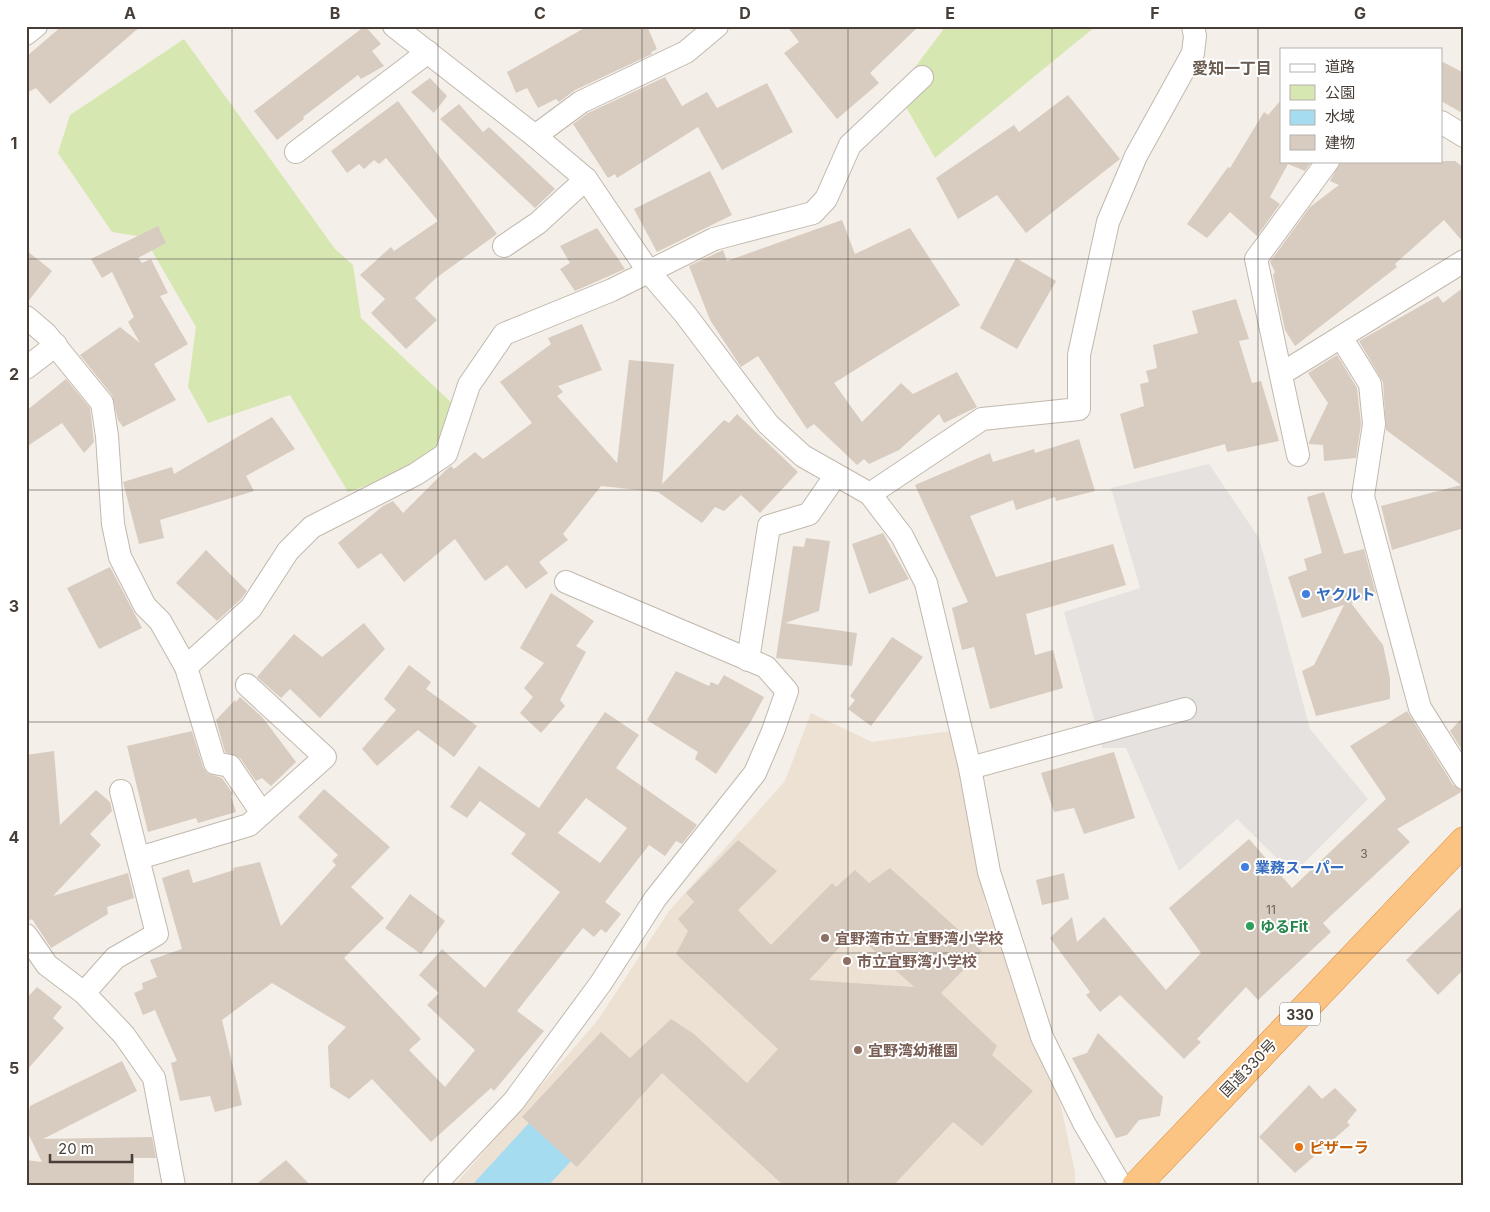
<svg xmlns="http://www.w3.org/2000/svg" width="1490" height="1212" font-family="Inter,'Noto Sans JP',sans-serif">
	<style>
		.education { fill: #ede1d3 }
		.green { fill: #d7e7b2 }
		.parking { fill: #e5e2e0 }
		.water { fill: #a6dcef }
		.building { fill: #d8ccc1; fill-rule: evenodd }
		.lines { fill: none; stroke-linecap: round; stroke-linejoin: round }
		.minor-casing { stroke: #c2b8ae; stroke-width: 24 }
		.trunk-casing { stroke: #db893b; stroke-width: 29 }
		.minor { stroke: #fff; stroke-width: 22 }
		.trunk { stroke: #fcc482; stroke-width: 28 }
		.grid { fill: none; stroke: #473e37; stroke-width: 1; stroke-opacity: 0.55 }
		.shop-dot { fill: #3f7fe0; stroke: #fff; stroke-width: 2 }
		.leisure-dot { fill: #2e9e5b; stroke: #fff; stroke-width: 2 }
		.education-dot { fill: #8d6e63; stroke: #fff; stroke-width: 2 }
		.food-dot { fill: #e8710a; stroke: #fff; stroke-width: 2 }
		.labels { text-anchor: middle; dominant-baseline: central; stroke-width: 4; stroke-linejoin: round; paint-order: stroke }
		.number-label { font-size: 12px; fill: #6b625a }
		.shield { fill: #fff; stroke: #7e7873; stroke-width: 1 }
		.shield-label { font-size: 14px; font-weight: bold; fill: #473e37 }
		.shop-label { font-size: 15px; font-weight: bold; fill: #366cbe; stroke: #fff; text-anchor: start }
		.leisure-label { font-size: 15px; font-weight: bold; fill: #27864d; stroke: #fff; text-anchor: start }
		.education-label { font-size: 15px; font-weight: bold; fill: #785e54; stroke: #fff; text-anchor: start }
		.street-label { font-size: 15px; fill: #473e37; stroke: #fff }
		.food-label { font-size: 15px; font-weight: bold; fill: #c56008; stroke: #fff; text-anchor: start }
		.neighbourhood-label { font-size: 16px; font-weight: bold; fill: #6a5b4e; stroke: #fff }
		.neatline { fill: none; stroke: #473e37; stroke-width: 2 }
		.grid-label { font-size: 16px; text-anchor: middle; font-weight: bold; fill: #473e37 }
	</style>
	<rect width="100%" height="100%" fill="#f4efe8"/>
	<!-- education -->
	<path class="education" d="M811,713L872,742L958,730L969,827L986,905L1061,1106L1075,1172V1186H454L598,1020L669,911L785,781Z"/>
	<!-- green -->
	<g class="green">
		<path d="M941,26H1096L935,158L897,91L943,30Z"/>
		<path d="M184,39L335,249L353,265L361,318L454,405L440,449L409,471L348,492L290,395L208,423L188,387L196,327L144,237L112,232L58,153L70,115Z"/>
	</g>
	<!-- parking -->
	<path class="parking" d="M1209,464L1259,538L1310,729L1368,799L1293,874L1237,819L1179,871L1126,748H1102L1064,612L1140,588L1111,488Z"/>
	<!-- water -->
	<path class="water" d="M529,1123L571,1161L548,1186H471Z"/>
	<!-- building -->
	<g class="building">
		<path d="M62,26H141L50,104L36,88L26,93V57Z"/>
		<path d="M365,26L381,44L372,51L384,66L361,79L358,75L303,117L304,119L277,140L254,111Z"/>
		<path d="M588,26H647L657,49L651,52L652,54L575,90L559,102L556,99L538,108L527,88L516,93L507,72Z"/>
		<path d="M787,26H919L870,73L879,83L837,119L784,53L799,42Z"/>
		<path d="M1441,61L1464,73V114L1441,101Z"/>
		<path d="M665,77L682,106L707,92L717,108L767,83L793,132L722,170L698,127L617,178L615,174L608,178L573,124L588,113Z"/>
		<path d="M430,78L447,96L434,113L411,92Z"/>
		<path d="M1068,95L1120,159L1026,233L997,195L958,219L936,178L1014,125L1019,132Z"/>
		<path d="M1281,100V161H1312L1305,171L1288,164L1270,197L1280,204L1257,236L1230,212L1207,238L1187,224L1228,167L1230,168L1264,112L1268,115Z"/>
		<path d="M398,101L497,234L436,278L415,298L437,320L406,349L371,313L385,299L360,275L391,247L394,251L438,221L386,158L379,164L374,160L364,169L359,164L347,173L331,151Z"/>
		<path d="M459,104L483,132L489,127L555,189L535,208L440,119Z"/>
		<path d="M1341,161H1455L1464,168V243L1444,220L1395,264L1397,267L1295,346L1285,330L1273,275L1275,272L1270,262L1310,207L1339,185L1330,181Z"/>
		<path d="M710,171L732,215L657,252L634,209Z"/>
		<path d="M842,220L855,254L910,228L960,305L834,383L862,422L901,383L913,394L957,372L977,407L944,423L939,414L899,450L869,464L864,459L857,465L814,424L807,429L758,356L741,367L710,320L689,266L723,250L727,261Z"/>
		<path d="M158,226L166,243L138,258L142,263L151,259L168,293L160,296L188,344L154,364L176,400L123,427L118,420L112,395L80,355L120,327L140,343L128,322L134,317L112,272L102,278L91,259Z"/>
		<path d="M597,228L625,269L575,291L560,269L570,263L560,246Z"/>
		<path d="M26,250L52,271L26,304Z"/>
		<path d="M1016,258L1056,281L1017,349L980,328Z"/>
		<path d="M1464,287V528L1392,550L1381,506L1461,485L1386,430L1383,382L1359,341L1438,296L1443,303Z"/>
		<path d="M1236,299L1249,339L1239,341L1252,383L1261,381L1279,441L1227,452L1225,444L1134,469L1120,414L1144,406L1140,384L1149,382L1146,371L1157,368L1153,345L1198,333L1192,311Z"/>
		<path d="M582,324L602,370L558,386L563,392L557,396L617,463L629,360L674,364L662,484L724,420L729,423L737,414L798,472L760,513L741,495L724,511L715,507L702,523L658,492L601,486L563,534L568,540L539,562L548,573L526,589L507,565L485,581L455,539L404,582L381,553L358,569L338,543L383,506L393,501L403,513L446,470L451,466L454,469L475,452L483,459L532,423L500,382L551,344L548,338Z"/>
		<path d="M1337,355L1357,388L1361,424L1356,458L1324,461L1323,445L1309,444V442L1328,403L1308,373Z"/>
		<path d="M66,379L90,408L94,442L84,453L62,423L26,447V411Z"/>
		<path d="M272,417L295,449L246,476L254,491L160,520L164,538L139,544L123,482L172,467L174,474Z"/>
		<path d="M1079,439L1095,491L1056,501L1055,497L1016,510L1013,500L970,516L996,577L1113,544L1126,585L1026,614L1035,655L1053,650L1063,688L990,709L974,647L962,650L952,608L968,602L915,485L990,453L993,462L1034,449L1035,453Z"/>
		<path d="M1324,492L1344,554L1364,549L1376,594L1351,603L1383,645L1390,678V699L1316,716L1302,671L1314,665L1344,605L1302,618L1288,577L1307,570L1304,559L1322,553L1307,497Z"/>
		<path d="M883,533L909,579L869,594L852,544Z"/>
		<path d="M806,538L830,541L819,611L785,623L857,633L852,666L776,658L793,546L804,547Z"/>
		<path d="M206,550L247,591L241,599L217,621L176,583Z"/>
		<path d="M110,567L142,628L99,649L67,588Z"/>
		<path d="M551,593L594,621L576,646L586,652L560,700L565,706L541,733L520,713L533,697L524,688L544,663L520,648Z"/>
		<path d="M364,623L385,649L320,718L290,689L281,698L257,677L294,634L322,657Z"/>
		<path d="M892,637L923,657L871,726L848,709L855,700L850,696Z"/>
		<path d="M409,665L431,682L426,689L477,726L454,757L418,730L377,766L362,749L396,710L384,699Z"/>
		<path d="M676,671L709,686L711,682L718,685L724,675L764,697L750,723L716,774L695,759L698,752L647,720Z"/>
		<path d="M240,697L263,718L296,762L271,786L262,778L256,781L240,758L225,752L216,720L235,700L236,702Z"/>
		<path d="M1407,711L1453,785L1463,791L1397,829L1410,842L1323,923L1331,932L1258,1000L1246,987L1197,1039L1201,1042L1184,1059L1120,995L1100,1012L1086,995L1090,992L1050,938L1072,917L1077,942L1104,917L1166,990L1201,953L1169,908L1249,839L1292,888L1386,799L1350,746Z"/>
		<path d="M605,712L639,735L616,768L697,825L682,844L676,841L665,856L649,845L605,902L621,914L606,933L601,929L594,937L583,928L517,1011L544,1031L494,1091L491,1088L431,1142L372,1079L349,1099L330,1087L328,1046L346,1027L272,983L222,1020L242,1105L215,1112L210,1096L180,1101L171,1063L177,1061L155,1010L143,1015L134,993L143,989L142,983L157,977L150,960L182,949L162,878L189,869L193,883L234,870L233,868L260,862L281,926L336,865L332,861L338,855L298,817L324,789L390,847L351,887L384,918L344,958L421,1039L409,1050L445,1087L475,1050L427,1005L439,993L419,975L442,949L485,988L560,892L511,854L526,834L480,801L467,818L450,807L479,766L539,808ZM586,798L627,828L600,863L558,833Z"/>
		<path d="M1464,716V753L1450,731Z"/>
		<path d="M192,731L203,767L207,773L222,778L233,794L231,796L236,812L198,823L196,818L148,832L127,746Z"/>
		<path d="M54,751L60,825L96,790L110,802L112,811L90,834L101,845L53,896L128,873L134,898L107,907L108,914L51,948L32,919L26,922V755Z"/>
		<path d="M1114,752L1135,818L1084,834L1074,808L1054,812L1041,773Z"/>
		<path d="M738,840L777,871L738,910L771,945L832,883L836,887L855,870L869,883L890,868L982,951L941,993L997,1046L992,1055L1033,1091L982,1146L953,1122L893,1186H784L662,1073L577,1167L522,1117L601,1032L630,1058L671,1019L694,1034L747,1083L778,1049L676,954L688,931L678,919L694,902L686,893ZM854,932L914,987L809,980Z"/>
		<path d="M1064,873L1069,899L1042,905L1036,880Z"/>
		<path d="M410,894L445,921L421,954L385,928Z"/>
		<path d="M1464,905V969L1438,995L1406,960Z"/>
		<path d="M37,987L62,1007L53,1018L64,1028L26,1071V999Z"/>
		<path d="M1098,1033L1163,1097L1160,1116L1139,1120L1127,1135L1116,1138L1072,1058L1087,1053Z"/>
		<path d="M122,1061L137,1091L43,1139L152,1137L156,1158H134V1186H26V1160L42,1162L26,1129L30,1106Z"/>
		<path d="M1309,1085L1322,1099L1335,1088L1357,1110L1347,1122L1350,1125L1295,1173L1259,1137Z"/>
		<path d="M286,1160L311,1186H254Z"/>
	</g>
	<g class="lines">
		<!-- minor casing -->
		<g class="minor-casing">
			<g id="minor">
				<path d="M394,26L535,136L586,179L649,272L685,314L768,424L803,456L870,494L902,536L926,583L970,768L989,872L1042,1037L1084,1123L1121,1186"/>
				<path d="M26,34L36,26"/>
				<path d="M1441,122L1464,136"/>
				<path d="M535,136L581,102L686,52L717,26"/>
				<path d="M296,152L428,52"/>
				<path d="M504,246L538,223L586,179"/>
				<path d="M26,317L46,334L102,403L107,436L113,524L120,557L145,606L160,621L186,667"/>
				<path d="M1341,337L1370,384L1374,424L1363,496L1420,708L1464,778"/>
				<path d="M26,368L56,345"/>
				<path d="M1281,374L1464,261"/>
				<path d="M1298,455L1256,259L1328,161"/>
				<path d="M870,494L982,419L1079,409V355L1108,222L1136,156L1193,53L1195,36L1193,26"/>
				<path d="M748,660L769,526L809,514L836,475"/>
				<path d="M970,768L1185,709"/>
				<path d="M262,813L230,766L215,763L186,667L251,608L288,551L312,527L416,474L446,454L469,385L504,334L612,290L714,239L813,213L826,199L850,145L922,77"/>
				<path d="M139,858L249,825L325,757L247,685"/>
				<path d="M26,935L47,965L84,993L124,1035L154,1078L174,1186"/>
				<path d="M84,993L115,958L157,934L121,791"/>
				<path d="M434,1186L514,1101L601,983L655,899L755,773L773,731L787,691L766,667L566,582"/>
			</g>
		</g>
		<!-- trunk casing -->
		<g class="trunk-casing">
			<path id="trunk" d="M1136,1186L1464,841"/>
		</g>
		<!-- minor -->
		<use href="#minor" class="minor"/>
		<!-- trunk -->
		<use href="#trunk" class="trunk"/>
	</g>
	<!-- grid -->
	<path class="grid" d="M232,26V1186M438,26V1186M642,26V1186M848,26V1186M1052,26V1186M1258,26V1186M26,259H1464M26,490H1464M26,722H1464M26,953H1464"/>
	<!-- markers -->
	<g class="shop-dot">
		<circle cx="1306" cy="594" r="5"/>
		<circle cx="1245" cy="867" r="5"/>
	</g>
	<circle class="leisure-dot" cx="1250" cy="926" r="5"/>
	<g class="education-dot">
		<circle cx="825" cy="938" r="5"/>
		<circle cx="847" cy="961" r="5"/>
		<circle cx="858" cy="1050" r="5"/>
	</g>
	<circle class="food-dot" cx="1299" cy="1147" r="5"/>
	<g class="labels">
		<!-- number labels -->
		<g class="number-label">
			<text x="1364" y="853">3</text>
			<text x="1271" y="909">11</text>
		</g>
		<!-- shield labels -->
		<rect class="shield" x="1280" y="1002.5" width="40" height="23" rx="4"/>
		<g class="shield-label">
			<text x="1300" y="1014">330</text>
		</g>
		<!-- shop labels -->
		<g class="shop-label">
			<text x="1316" y="594">ヤクルト</text>
			<text x="1255" y="867">業務スーパー</text>
		</g>
		<!-- leisure labels -->
		<g class="leisure-label">
			<text x="1260" y="926">ゆるFit</text>
		</g>
		<!-- education labels -->
		<g class="education-label">
			<text x="835" y="938">宜野湾市立 宜野湾小学校</text>
			<text x="857" y="961">市立宜野湾小学校</text>
			<text x="868" y="1050">宜野湾幼稚園</text>
		</g>
		<!-- street labels -->
		<g class="street-label">
			<text transform="translate(1248 1068) rotate(-46)">国道330号</text>
		</g>
		<!-- food labels -->
		<g class="food-label">
			<text x="1309" y="1147">ピザーラ</text>
		</g>
		<!-- neighbourhood labels -->
		<g class="neighbourhood-label">
			<text x="1232" y="68">愛知一丁目</text>
		</g>
	</g>
	<!-- border -->
	<rect width="1490" height="1212" fill="none" stroke="#ffffff" stroke-width="55"/>
	<!-- legend -->
	<rect x="1280" y="48" width="162" height="115" fill="#ffffff" stroke="#b5b2af"/>
	<rect x="1290" y="64" width="25" height="8" fill="#ffffff" stroke="#b5b2af"/>
	<text x="1325" y="72" font-size="15" fill="#473e37">道路</text>
	<rect x="1290" y="85" width="25" height="15" fill="#d7e7b2" stroke="#b5b2af"/>
	<text x="1325" y="98" font-size="15" fill="#473e37">公園</text>
	<rect x="1290" y="110" width="25" height="15" fill="#a6dcef" stroke="#b5b2af"/>
	<text x="1325" y="122" font-size="15" fill="#473e37">水域</text>
	<rect x="1290" y="135" width="25" height="15" fill="#d8ccc1" stroke="#b5b2af"/>
	<text x="1325" y="148" font-size="15" fill="#473e37">建物</text>
	<!-- scale -->
	<path d="M50 1154v8h82v-8" fill="none" stroke="#473e37" stroke-width="2.5"/>
	<text x="58" y="1154" font-size="15" fill="#473e37" stroke="#ffffff" stroke-width="4" paint-order="stroke">20 m</text>
	<rect x="28" y="28" width="1434" height="1156" class="neatline"/>
	<g class="grid-label">
		<text x="130" y="19">A</text>
		<text x="335" y="19">B</text>
		<text x="540" y="19">C</text>
		<text x="745" y="19">D</text>
		<text x="950" y="19">E</text>
		<text x="1155" y="19">F</text>
		<text x="1360" y="19">G</text>
		<text x="14" y="149">1</text>
		<text x="14" y="380">2</text>
		<text x="14" y="612">3</text>
		<text x="14" y="843">4</text>
		<text x="14" y="1074">5</text>
	</g>
</svg>
